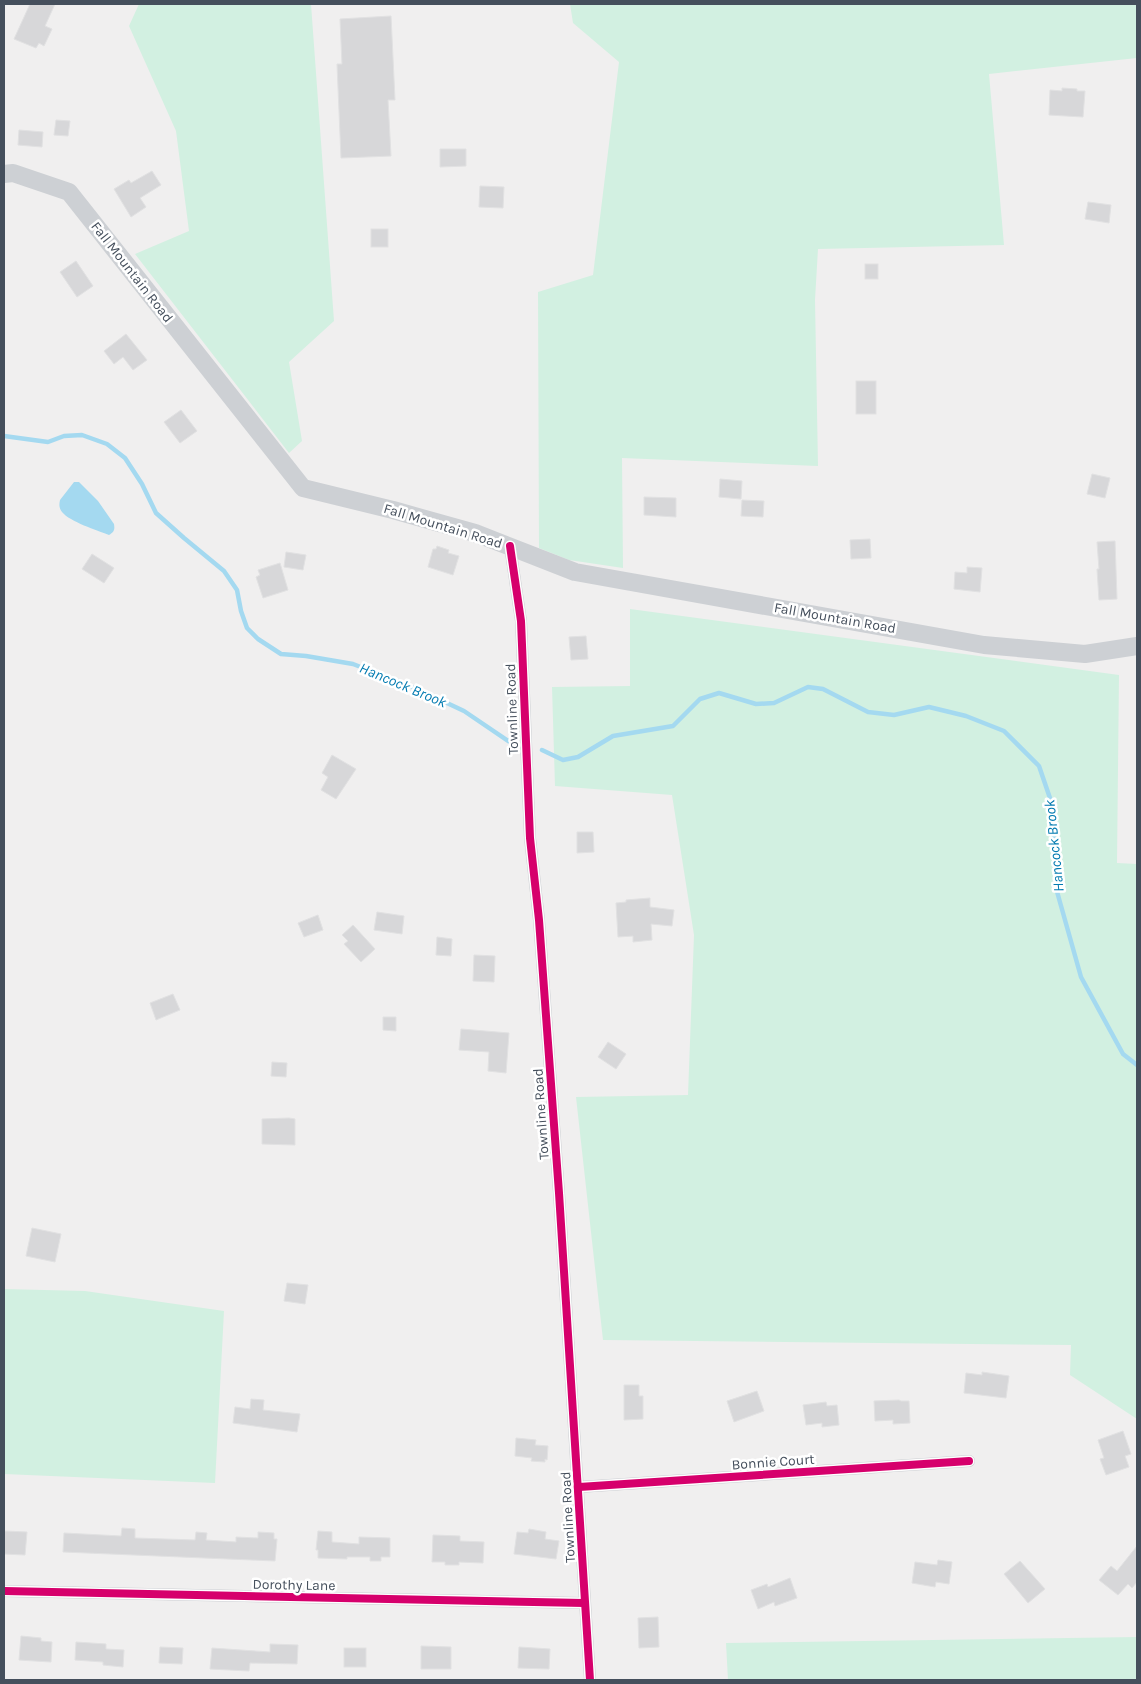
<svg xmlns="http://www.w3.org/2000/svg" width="1141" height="1684" font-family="Karla,sans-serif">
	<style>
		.green { fill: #d2f0e1 }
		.water { fill: #a4d9f0 }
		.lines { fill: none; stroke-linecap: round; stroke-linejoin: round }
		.stream { stroke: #a4d9f0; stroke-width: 4.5 }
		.building { fill: #d7d7d9; stroke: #e1e1e2 }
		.minor { stroke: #cccfd3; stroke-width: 12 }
		.secondary { stroke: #cdd0d4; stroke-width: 18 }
		.cycleway-casing { stroke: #fff; stroke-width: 11 }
		.cycleway { stroke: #d6006c; stroke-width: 8 }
		.labels { text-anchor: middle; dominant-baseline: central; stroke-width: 5; stroke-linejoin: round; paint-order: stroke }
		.street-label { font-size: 14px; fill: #454f5c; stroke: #fff }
		.water-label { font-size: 15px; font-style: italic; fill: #037bb1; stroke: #fff }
	</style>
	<rect width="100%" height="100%" fill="#f0efef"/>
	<!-- green -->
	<g class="green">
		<path d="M139,4H311L334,321L289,362L302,441L289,453L135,254L189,231L176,131L129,26Z"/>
		<path d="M570,4H1137V58L989,74L1004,245L818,249L815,300L818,466L622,458L623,568L569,560L539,548L538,292L593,275L619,62L573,23Z"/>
		<path d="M630,609L1119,675L1117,863L1137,864V1419L1070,1375L1071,1345L603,1340L576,1097L688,1095L694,935L672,795L555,786L552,687L630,686Z"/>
		<path d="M4,1289L85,1291L224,1311L215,1483L4,1474Z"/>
		<path d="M1137,1637V1680H728L726,1643Z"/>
	</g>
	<!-- water -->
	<path class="water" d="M74,482H79L98,501L114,524C115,530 114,532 109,535C97,530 70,522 62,512C59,508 59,505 60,500Z"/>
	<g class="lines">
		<!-- stream -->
		<g class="stream">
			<path d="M4,436L48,442L64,436L82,435L107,444L125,458L142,484L156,513L184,538L224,571L237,590L241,611L247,628L258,639L281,654L306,656L353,664L417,689L464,711L511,743"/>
			<path d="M542,750L563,760L578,757L613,736L673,726L700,699L719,693L756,704L774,703L808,687L823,689L868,712L894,715L929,707L966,716L1004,731L1039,766L1052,804L1056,888L1081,977L1123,1054L1137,1065"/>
		</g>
	</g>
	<!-- building -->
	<g class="building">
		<path d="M30,4H55L45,26L52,29L44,46L39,43L36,48L14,39Z"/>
		<path d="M391,16L395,100H388L391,156L341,158L337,64H342L340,19Z"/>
		<path d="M1062,88L1077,89V91H1085L1083,117L1049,115L1050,90L1062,91Z"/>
		<path d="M56,120L70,121L68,136L54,135Z"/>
		<path d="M19,130L43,132L42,147L18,145Z"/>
		<path d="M440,149H466V166L440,167Z"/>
		<path d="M152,171L161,185L140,198L146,207L131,217L114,189L129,180L131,183Z"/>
		<path d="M480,186L504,187L503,208L479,207Z"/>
		<path d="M1088,202L1111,205L1109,223L1085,219Z"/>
		<rect x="371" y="229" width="17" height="18"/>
		<path d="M76,261L93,286L77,297L60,272Z"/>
		<rect x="865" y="264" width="13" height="15"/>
		<path d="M126,334L147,360L133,370L123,357L114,364L104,351Z"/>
		<rect x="856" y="381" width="20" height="33"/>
		<path d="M181,410L197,431L180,443L164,422Z"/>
		<path d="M1092,474L1110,478L1105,498L1087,494Z"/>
		<path d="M720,479L742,481L741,499L719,497Z"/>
		<path d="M644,497L676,498V517L644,515Z"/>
		<path d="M742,500L764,501L763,517L741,516Z"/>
		<path d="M870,539L871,558L851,559L850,540Z"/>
		<path d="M1115,541L1117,599L1099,600L1097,569H1099L1097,542Z"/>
		<path d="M437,546L449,550L448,553L459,556L453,575L428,567L433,549H436Z"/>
		<path d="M286,552L306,555L303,570L284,567Z"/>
		<path d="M92,554L114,568L104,583L82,569Z"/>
		<path d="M280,563L288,590L263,598L256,577L260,575L258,570Z"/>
		<path d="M967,567L982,568L980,592L954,589L955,572L967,573Z"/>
		<path d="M586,636L588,659L571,660L569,637Z"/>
		<path d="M332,755L356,769L336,799L321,790L328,777L322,773Z"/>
		<path d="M577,832H593L594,852L577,853Z"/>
		<path d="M650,898V907L674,910L672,926L651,924L652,940L633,942V936L618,937L616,903L626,902V900Z"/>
		<path d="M377,912L404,916L402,934L374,930Z"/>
		<path d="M318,915L323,930L304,937L298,923Z"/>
		<path d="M353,925L375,949L361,962L344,944L348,941L342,935Z"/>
		<path d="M437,937L452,939L451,956L436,955Z"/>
		<path d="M474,955L495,956L494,982L473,981Z"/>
		<path d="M173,994L180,1010L156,1020L150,1003Z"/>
		<path d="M383,1017H396V1031L383,1030Z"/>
		<path d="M461,1029L509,1033L506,1073L488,1071L489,1052L459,1050Z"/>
		<path d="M608,1042L626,1054L616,1069L598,1057Z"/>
		<path d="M272,1062L287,1063L286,1077L271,1076Z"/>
		<path d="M289,1118L295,1119V1145L262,1144V1119Z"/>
		<path d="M32,1228L61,1234L55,1262L26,1256Z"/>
		<path d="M287,1283L308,1285L305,1304L284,1301Z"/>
		<path d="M982,1372L1009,1376L1006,1398L964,1393L966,1373L982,1375Z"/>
		<path d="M624,1385H639V1396H643V1419L624,1420Z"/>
		<path d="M757,1391L764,1411L734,1422L727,1401Z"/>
		<path d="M251,1399L264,1400L263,1410L300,1414L297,1432L233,1423L235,1407L250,1409Z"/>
		<path d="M899,1400L901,1401H909L910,1423L893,1424V1420L875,1421L874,1401Z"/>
		<path d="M826,1402L827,1406L837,1405L839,1425L822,1427V1423L806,1425L803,1405Z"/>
		<path d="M1123,1431L1131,1454L1125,1456L1129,1467L1106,1475L1100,1459L1104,1458L1098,1440Z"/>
		<path d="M516,1438L536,1440L535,1445L548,1446L547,1460L545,1459V1462L531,1461L532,1458L515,1456Z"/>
		<path d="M122,1528L135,1529V1538L195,1540L196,1532L207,1533L206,1540L236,1542V1537L258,1538V1532L274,1533V1539H277L275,1561L63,1552L64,1533L121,1536Z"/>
		<path d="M529,1529L546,1532L545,1539L559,1541L556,1559L514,1554L517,1532L528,1533Z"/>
		<path d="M4,1531L27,1532L25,1555L4,1554Z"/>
		<path d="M318,1531L332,1532V1542L359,1544V1537L390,1538V1557H381V1561H370V1557H347V1559L318,1558V1550H316Z"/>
		<path d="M433,1535L460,1536V1541L484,1542L483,1563L459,1562V1565H445V1562H432Z"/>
		<path d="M1137,1546V1582L1132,1588L1128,1584L1118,1595L1099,1580L1111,1566L1117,1571Z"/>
		<path d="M938,1560L952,1562L949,1584L936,1582L935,1587L912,1583L915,1562L937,1565Z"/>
		<path d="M1020,1561L1045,1589L1028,1603L1004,1574Z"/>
		<path d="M790,1578L797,1598L775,1606L774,1602L758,1609L751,1590L767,1584L768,1587Z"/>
		<path d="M658,1617L659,1647L639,1648L638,1618Z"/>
		<path d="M21,1636L41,1638V1641L52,1642L51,1662L19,1660Z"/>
		<path d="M76,1642L106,1644V1649L124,1650L123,1667L103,1665V1662L75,1660Z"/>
		<path d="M270,1644L298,1645L297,1664L250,1663L249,1671L210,1669L212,1648L270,1652Z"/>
		<path d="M421,1646L451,1647V1669H421Z"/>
		<path d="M160,1647L183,1648L182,1664L159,1663Z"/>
		<path d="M519,1647L550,1649L549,1669L518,1668Z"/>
		<rect x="344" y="1648" width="22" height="19"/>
	</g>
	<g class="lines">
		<!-- minor -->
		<g class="minor">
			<path d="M510,546L521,621L530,838L539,920L559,1193L590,1680"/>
			<path d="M579,1487L969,1461"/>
			<path d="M4,1591L584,1603"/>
		</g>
		<!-- secondary -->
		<path class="secondary" d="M4,174L13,173L69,192L303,488L393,510L475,533L575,572L984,645L1085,654L1137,646"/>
		<!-- cycleway casing -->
		<g class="cycleway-casing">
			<g id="cycleway">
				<path d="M510,546L521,621L530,838L539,920L559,1193L590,1680"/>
				<path d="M579,1487L969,1461"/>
				<path d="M4,1591L584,1603"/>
			</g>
		</g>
		<!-- cycleway -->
		<use href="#cycleway" class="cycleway"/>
	</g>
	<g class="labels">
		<!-- street labels -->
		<g class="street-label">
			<text transform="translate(132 272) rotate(52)">Fall Mountain Road</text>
			<text transform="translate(443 526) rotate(17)">Fall Mountain Road</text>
			<text transform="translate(835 618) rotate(10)">Fall Mountain Road</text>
			<text transform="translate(512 709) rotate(-92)">Townline Road</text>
			<text transform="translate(541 1114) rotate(-94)">Townline Road</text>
			<text transform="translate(773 1462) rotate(-4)">Bonnie Court</text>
			<text transform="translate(568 1517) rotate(-93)">Townline Road</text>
			<text transform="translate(294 1585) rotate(1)">Dorothy Lane</text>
		</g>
		<!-- water labels -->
		<g class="water-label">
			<text transform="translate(403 685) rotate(23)">Hancock Brook</text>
			<text transform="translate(1054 846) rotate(-96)">Hancock Brook</text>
		</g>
	</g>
	<!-- border -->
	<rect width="1141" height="1684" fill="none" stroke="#454f5c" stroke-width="10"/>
</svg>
